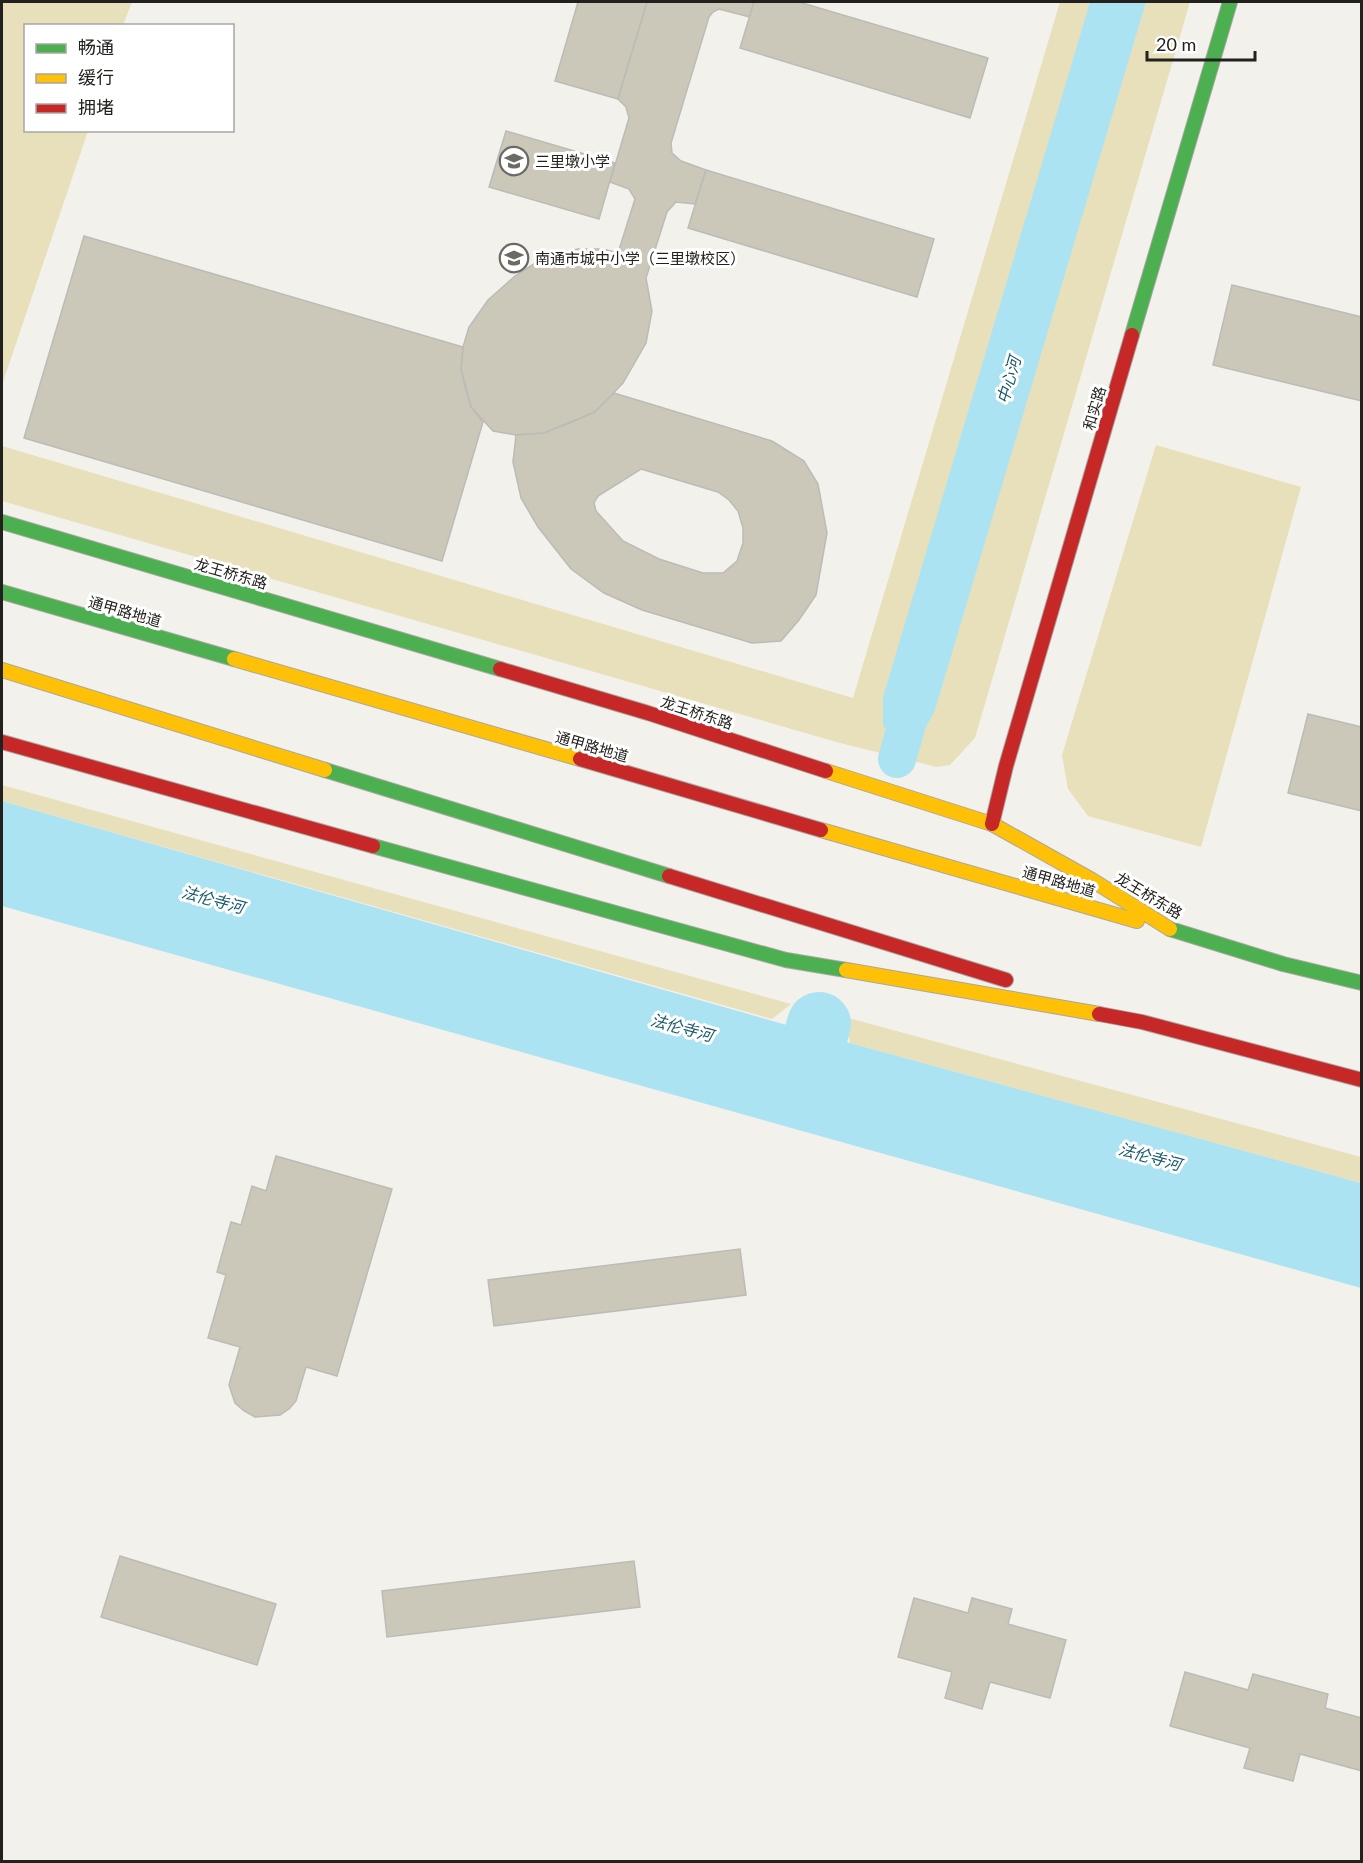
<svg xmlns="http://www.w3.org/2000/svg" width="1363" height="1863" font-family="Lato,'Noto Sans SC',sans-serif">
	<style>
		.green { fill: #e8e0ba }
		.water { fill: #abe3f3 }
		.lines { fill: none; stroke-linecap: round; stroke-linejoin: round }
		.canal { stroke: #abe3f3; stroke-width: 38 }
		.river { stroke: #abe3f3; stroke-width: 64 }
		.building { fill: #cbc8b9; stroke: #bcbbb6; stroke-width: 1.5; fill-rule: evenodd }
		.fast-casing { stroke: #a8a7a2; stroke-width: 16 }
		.slow-casing { stroke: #a8a7a2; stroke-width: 16 }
		.jam-casing { stroke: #a8a7a2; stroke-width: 16 }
		.fast { stroke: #4caf50; stroke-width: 14 }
		.slow { stroke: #ffc107; stroke-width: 14 }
		.jam { stroke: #c62828; stroke-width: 14 }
		.labels { text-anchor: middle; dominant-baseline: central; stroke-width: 6; stroke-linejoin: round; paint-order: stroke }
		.poi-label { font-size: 15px; fill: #22211d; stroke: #fff; text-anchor: start }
		.street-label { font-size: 15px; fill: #22211d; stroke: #fff }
		.water-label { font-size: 16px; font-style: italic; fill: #17596b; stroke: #fff }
	</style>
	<rect width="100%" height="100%" fill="#f2f1eb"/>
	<!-- green -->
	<g class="green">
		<path d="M2,2H132L123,25L26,26V130L88,131L2,385Z"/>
		<path d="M1060,2H1190L975,738L950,765L937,767L840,743L2,501V446L853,698Z"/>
		<path d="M1156,445L1301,487L1201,847L1088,816L1068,789L1062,755Z"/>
		<path d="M2,785L791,1004L772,1019L2,801Z"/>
		<path d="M845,1017L1361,1157V1183L850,1043Z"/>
	</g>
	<!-- water -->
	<g class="water">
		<path d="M1090,2H1146L935,710L922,735L901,744L883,726V697Z"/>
		<path d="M2,801L850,1043L1361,1183V1288L2,906Z"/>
	</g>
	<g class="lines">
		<!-- canal -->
		<path class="canal" d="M897,759L915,696"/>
		<!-- river -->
		<path class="river" d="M808,1062L819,1024"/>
	</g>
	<!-- building -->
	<g class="building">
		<path d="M578,2H647L618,99L555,81Z"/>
		<path d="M647,2H754L750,17L719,9L713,12L709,17L671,143L672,153L681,161L706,170L695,204L676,202L667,212L646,278L652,311L646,343L623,383L595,412L544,433L516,435L493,431L471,407L461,369L463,347L469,327L488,300L515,276L546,256L578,249H603L618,253L635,199L629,189L610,182L629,118L626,107L618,99Z"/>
		<path d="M754,2H799L988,58L970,118L740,48Z"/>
		<path d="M506,131L615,163L599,219L489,187Z"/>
		<path d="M706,170L934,239L917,297L688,228Z"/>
		<path d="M84,236L463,347L461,369L465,387L471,407L483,422L442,561L24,438Z"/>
		<path d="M1232,285L1362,317V401L1213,365Z"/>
		<path d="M614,393L772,441L804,461L818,484L827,533L816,595L799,620L781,641L752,643L642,610L604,593L571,569L538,527L521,498L513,462L516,435L544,433L570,423L595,412ZM641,469L718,492L729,500L738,511L743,528V543L737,561L723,573H703L659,559L623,541L596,511L594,503L598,496Z"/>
		<path d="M1308,714L1362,727V811L1288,793Z"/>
		<path d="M276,1156L392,1189L337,1376L306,1367L296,1401L289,1409L280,1415L255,1417L244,1411L235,1403L229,1385L240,1347L208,1338L226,1275L217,1272L231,1222L241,1225L252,1186L266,1191Z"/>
		<path d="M740,1249L746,1295L494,1326L488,1280Z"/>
		<path d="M120,1556L276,1604L257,1665L101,1617Z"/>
		<path d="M634,1561L640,1607L387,1637L382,1591Z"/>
		<path d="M914,1598L968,1613L972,1598L1012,1609L1008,1624L1066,1640L1050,1698L990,1682L982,1709L945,1698L952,1672L898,1657Z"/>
		<path d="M1185,1672L1248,1690L1253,1674L1328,1694L1325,1708L1362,1718V1771L1300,1754L1293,1781L1244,1768L1250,1748L1170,1726Z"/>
	</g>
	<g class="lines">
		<!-- fast casing -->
		<g class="fast-casing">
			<g id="fast">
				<path d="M1132,335L1230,2"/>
				<path d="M2,522L500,669"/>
				<path d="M2,592L234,659"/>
				<path d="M325,770L669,876"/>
				<path d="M373,846L786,960L846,970"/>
				<path d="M1170,929L1283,964L1362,983"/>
			</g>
		</g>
		<!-- slow casing -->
		<g class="slow-casing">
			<g id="slow">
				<path d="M234,659L580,759"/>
				<path d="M2,670L325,770"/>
				<path d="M826,771L992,824L1092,880L1170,929"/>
				<path d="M821,830L1137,921"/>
				<path d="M846,970L1099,1014"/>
			</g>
		</g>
		<!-- jam casing -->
		<g class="jam-casing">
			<g id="jam">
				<path d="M500,669L648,713L826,771"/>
				<path d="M2,742L373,846"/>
				<path d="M580,759L821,830"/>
				<path d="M992,824L1006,766L1132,335"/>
				<path d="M669,876L1006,980"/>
				<path d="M1099,1014L1142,1022L1362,1080"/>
			</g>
		</g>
		<!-- fast -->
		<use href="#fast" class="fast"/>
		<!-- slow -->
		<use href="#slow" class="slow"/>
		<!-- jam -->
		<use href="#jam" class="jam"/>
	</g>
	<!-- icons -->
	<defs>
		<g id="school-ring" transform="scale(1.5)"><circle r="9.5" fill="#fff" stroke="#6b6a65" stroke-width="1.5"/><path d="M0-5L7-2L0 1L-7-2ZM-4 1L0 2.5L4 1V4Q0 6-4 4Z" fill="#6b6a65"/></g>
	</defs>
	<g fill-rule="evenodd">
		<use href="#school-ring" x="514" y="161"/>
		<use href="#school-ring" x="514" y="258"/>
	</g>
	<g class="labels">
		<!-- poi labels -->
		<g class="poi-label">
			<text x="535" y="161">三里墩小学</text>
			<text x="535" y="258">南通市城中小学（三里墩校区）</text>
		</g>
		<!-- street labels -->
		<g class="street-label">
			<text transform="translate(1094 408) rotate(-74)">和实路</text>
			<text transform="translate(231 573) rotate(16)">龙王桥东路</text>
			<text transform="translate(125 611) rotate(16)">通甲路地道</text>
			<text transform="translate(697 712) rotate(18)">龙王桥东路</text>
			<text transform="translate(592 746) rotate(16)">通甲路地道</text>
			<text transform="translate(1059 881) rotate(16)">通甲路地道</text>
			<text transform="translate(1149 895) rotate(31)">龙王桥东路</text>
		</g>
		<!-- water labels -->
		<g class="water-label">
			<text transform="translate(1008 380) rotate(-74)">中心河</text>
			<text transform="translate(213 899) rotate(15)">法伦寺河</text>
			<text transform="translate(682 1027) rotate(15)">法伦寺河</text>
			<text transform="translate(1150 1156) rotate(15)">法伦寺河</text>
		</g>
	</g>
	<!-- border -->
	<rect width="1363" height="1863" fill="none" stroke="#22211d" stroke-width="6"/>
	<!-- legend -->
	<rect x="24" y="24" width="210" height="108" fill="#ffffff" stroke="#a7a6a5" stroke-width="1.5"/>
	<rect x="36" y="44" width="30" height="9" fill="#4caf50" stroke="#a7a6a5" stroke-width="1.5"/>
	<text x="78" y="54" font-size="18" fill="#22211d">畅通</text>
	<rect x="36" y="74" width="30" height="9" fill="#ffc107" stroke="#a7a6a5" stroke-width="1.5"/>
	<text x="78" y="84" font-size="18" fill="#22211d">缓行</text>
	<rect x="36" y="104" width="30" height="9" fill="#c62828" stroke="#a7a6a5" stroke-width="1.5"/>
	<text x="78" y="114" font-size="18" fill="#22211d">拥堵</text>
	<!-- scale -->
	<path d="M1147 51v9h108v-9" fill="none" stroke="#22211d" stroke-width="3"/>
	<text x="1156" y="51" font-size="18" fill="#22211d" stroke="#ffffff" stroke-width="4.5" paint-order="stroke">20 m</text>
</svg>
